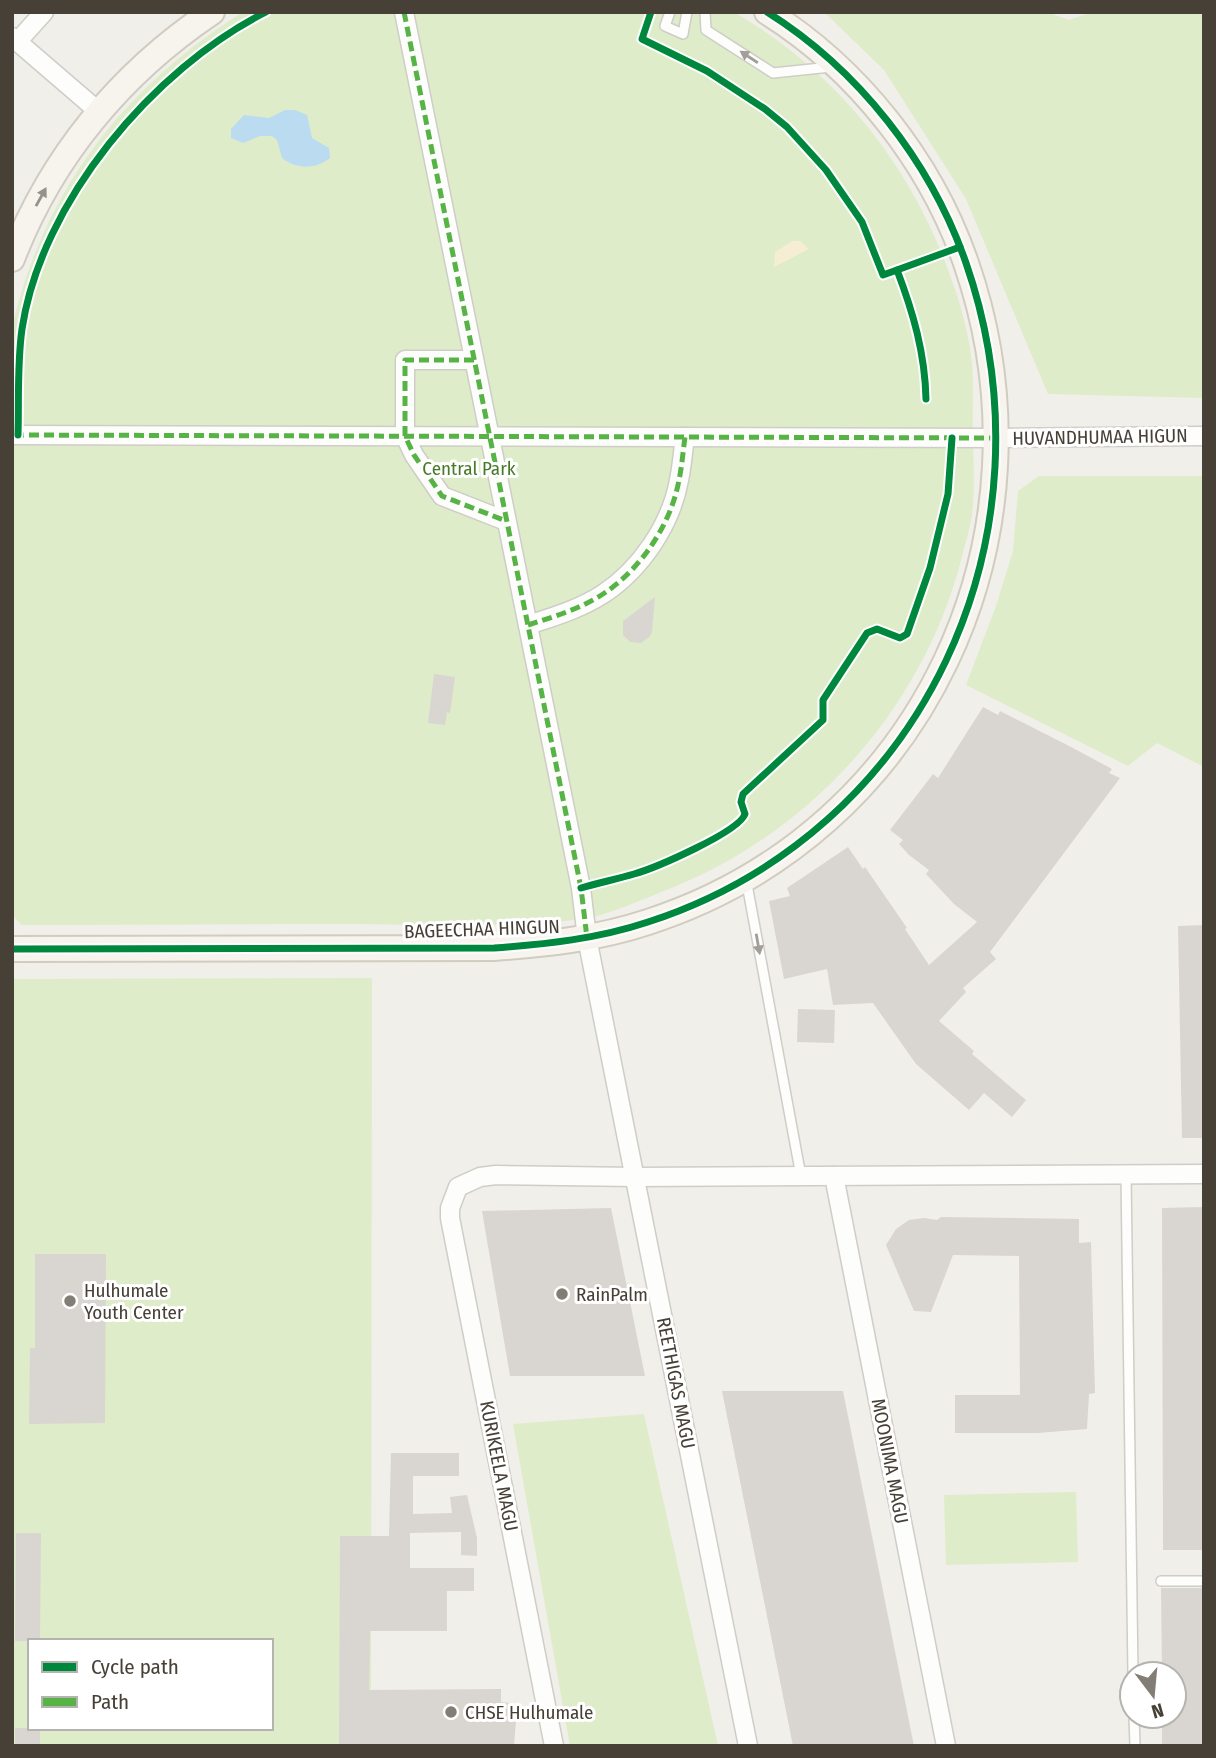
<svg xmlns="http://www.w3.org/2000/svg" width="1216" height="1758" font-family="'Fira Sans Condensed',sans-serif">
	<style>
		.green { fill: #deecca; fill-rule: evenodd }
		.sand { fill: #f5eed4 }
		.water { fill: #badbf0 }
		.building { fill: #d9d6d1 }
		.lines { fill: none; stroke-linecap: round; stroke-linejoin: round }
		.lane-casing { stroke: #cfcdc7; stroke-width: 12 }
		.street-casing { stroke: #cfcdc7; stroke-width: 21 }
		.secondary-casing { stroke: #d1ccc1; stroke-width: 28 }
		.lane { stroke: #fdfdfc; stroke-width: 9 }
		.street { stroke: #fdfdfc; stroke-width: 18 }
		.secondary { stroke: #f7f4ee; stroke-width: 24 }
		.quiet { stroke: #57b346; stroke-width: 5; stroke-dasharray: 10 5; stroke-linecap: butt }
		.cycleway-casing { stroke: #fff; stroke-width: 11 }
		.cycleway { stroke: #00873e; stroke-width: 7 }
		.oneway { fill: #a29e99 }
		.oneway2 { fill: #969189 }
		.poi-dot { fill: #827d75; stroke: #fff; stroke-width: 2.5 }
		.labels { text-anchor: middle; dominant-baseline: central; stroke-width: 6; stroke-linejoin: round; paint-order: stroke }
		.street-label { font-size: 19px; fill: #474036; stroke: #fff }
		.park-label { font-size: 19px; fill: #477a27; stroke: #fff }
		.poi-label { font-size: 19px; fill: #474036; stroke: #fff; text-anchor: start }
	</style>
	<rect width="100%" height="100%" fill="#f1efea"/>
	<!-- green -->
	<g class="green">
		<path d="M243,12H734C837,72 912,166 951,278C961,305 969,335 972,363C974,386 972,410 973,433C973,457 975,481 973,504C972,524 965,544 960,564C921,709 813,830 674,887C651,896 606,916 583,919C505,929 424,924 346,924C238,924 130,925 22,925L12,915V328C43,190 125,86 243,12Z"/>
		<path d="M824,12H1047L1069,20L1092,12H1204V398L1048,394L966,199L884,70Z"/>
		<path d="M1039,476H1204V767L1157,743L1128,766L966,685L996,606L1013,551L1018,491Z"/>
		<path d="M372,978L371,1746H12V979ZM30,1641H271V1728H30Z"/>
		<path d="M644,1414L718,1746H570L513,1424Z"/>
		<path d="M1076,1492L1078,1562L946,1565L944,1495Z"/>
	</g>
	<!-- sand -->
	<path class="sand" d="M792,241H800L809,249L774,267L775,252Z"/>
	<!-- water -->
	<path class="water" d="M285,110H295L307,115L312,138L329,148L330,158C315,170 296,169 282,158L277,140L272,136H260L243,143L231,138V129L244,115L269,118Z"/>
	<!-- building -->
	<g class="building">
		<path d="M655,597L652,632L649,637L641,643L630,642L623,635V621Z"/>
		<path d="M434,674L455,677L450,713L447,712L445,725L428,723Z"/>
		<path d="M983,707L998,715L1000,711L1071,747L1112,769L1109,773L1120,778L990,952L996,959L963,988L966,992L939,1021L974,1051L972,1054L1026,1100L1012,1117L984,1093L969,1110L916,1064L873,1003L833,1005L827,969L784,979L769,901L790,896L787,888L848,847L863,869L865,867L907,928L905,929L929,965L977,922L954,904L926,874L929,870L909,855L899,844L903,840L890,830L933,774L938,778Z"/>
		<path d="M1204,925V1138H1182L1178,926Z"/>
		<path d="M798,1009L835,1010L834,1043L797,1042Z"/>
		<path d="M1204,1207V1550H1163L1162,1208Z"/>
		<path d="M611,1208L645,1376H510L482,1211Z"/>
		<path d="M941,1217L1079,1219V1243L1091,1242L1095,1393L1089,1394L1087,1429L1038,1433H955V1395H1020L1019,1256L953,1255L931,1312L914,1311L886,1245L896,1229L909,1220L924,1218L937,1220Z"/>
		<path d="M35,1254H106L105,1423L29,1424L30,1348H35Z"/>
		<path d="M722,1391H843L914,1746H793Z"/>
		<path d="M391,1453H459V1476H413V1514L452,1513L450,1497L467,1495L477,1538V1556L461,1555V1532L410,1533V1568H474V1591H447V1631H370L369,1690L501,1689V1702L511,1703L508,1721L516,1720L514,1746H339L340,1536H389Z"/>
		<path d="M16,1533H41L40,1641H15Z"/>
		<path d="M1161,1588H1204V1746H1162V1716H1174V1674H1162Z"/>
		<rect x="15" y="1728" width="25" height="18"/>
	</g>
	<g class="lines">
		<!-- lane casing -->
		<g class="lane-casing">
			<g id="lane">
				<path d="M670,12L665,26L683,34L687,12"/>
				<path d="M705,12L706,30L773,73L831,67"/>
				<path d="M746,879L801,1176"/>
				<path d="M1126,1175L1133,1674"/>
				<path d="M1161,1581H1204"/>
				<path d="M1134,1716L1135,1746"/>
			</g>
		</g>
		<!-- street casing -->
		<g class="street-casing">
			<g id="street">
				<path d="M404,12L581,888L587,938L748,1746"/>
				<path d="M12,37L98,111"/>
				<path d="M18,41L44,12"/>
				<path d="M474,360H405V436L414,455L442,496L506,521"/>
				<path d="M12,435L997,438L1204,436"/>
				<path d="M528,625C553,617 580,609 603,594C640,570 671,525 679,480C682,466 683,451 685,437"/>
				<path d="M834,1176L946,1746"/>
				<path d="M554,1746L450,1218V1208L458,1187L480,1177L496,1175L635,1177L1204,1174"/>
			</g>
		</g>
		<!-- secondary casing -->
		<g class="secondary-casing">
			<g id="secondary">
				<path d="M12,259C51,157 121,73 212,12"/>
				<path d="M12,949L494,948C547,944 597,939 648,922C925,832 1060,534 966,263C931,162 858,69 767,12"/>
			</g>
		</g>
		<!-- lane -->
		<use href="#lane" class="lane"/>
		<!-- street -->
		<use href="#street" class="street"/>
		<!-- secondary -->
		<use href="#secondary" class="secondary"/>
		<!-- quiet -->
		<g class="quiet">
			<path d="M404,12L581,888L587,938"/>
			<path d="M474,360H405V436L414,455L442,496L506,521"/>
			<path d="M14,435L997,438"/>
			<path d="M528,625C553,617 580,609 603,594C640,570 671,525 679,480C682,466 683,451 685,437"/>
		</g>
		<!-- cycleway casing -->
		<g class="cycleway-casing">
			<g id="cycleway">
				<path d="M651,12L642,39L707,71L765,109L787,127L826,170L862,222L883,275L897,270"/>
				<path d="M926,399C925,353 913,312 897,270L960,247"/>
				<path d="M18,435C19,401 17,364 22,329C41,202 153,69 266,12"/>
				<path d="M581,888C598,883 617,879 634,874C655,868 739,832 745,814L741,802L743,794L823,720V700L867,633L877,629L900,638L907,634L930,568L948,494L952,438"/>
				<path d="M12,949L494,948C547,944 597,939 648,922C925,832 1060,534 966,263C931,162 858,69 767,12"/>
			</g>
		</g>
		<!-- cycleway -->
		<use href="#cycleway" class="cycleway"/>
	</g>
	<!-- one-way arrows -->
	<defs><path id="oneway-solid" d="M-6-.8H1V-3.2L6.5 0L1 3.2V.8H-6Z" transform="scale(1.75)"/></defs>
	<g class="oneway">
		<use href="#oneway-solid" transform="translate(749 57) rotate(-147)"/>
		<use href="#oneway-solid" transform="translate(758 944) rotate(80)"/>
	</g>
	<use class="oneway2" href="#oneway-solid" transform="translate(41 197) rotate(-61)"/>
	<!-- markers -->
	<g class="poi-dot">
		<circle cx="562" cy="1294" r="7"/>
		<circle cx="70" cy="1301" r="7"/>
		<circle cx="451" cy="1712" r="7"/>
	</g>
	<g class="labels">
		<!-- street labels -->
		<g class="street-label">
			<text transform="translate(1100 437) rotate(-1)">HUVANDHUMAA HIGUN</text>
			<text transform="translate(482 929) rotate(-2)">BAGEECHAA HINGUN</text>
			<text transform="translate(676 1383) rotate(79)">REETHIGAS MAGU</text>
			<text transform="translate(890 1461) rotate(79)">MOONIMA MAGU</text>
			<text transform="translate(499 1466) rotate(79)">KURIKEELA MAGU</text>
		</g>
		<!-- park labels -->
		<g class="park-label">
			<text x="469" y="468">Central Park</text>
		</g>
		<!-- poi labels -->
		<g class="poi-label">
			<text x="84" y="1290">Hulhumale<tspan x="84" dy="22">Youth Center</tspan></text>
			<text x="576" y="1294">RainPalm</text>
			<text x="465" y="1712">CHSE Hulhumale</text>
		</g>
	</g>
	<!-- border -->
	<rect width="1216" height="1758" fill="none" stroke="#474036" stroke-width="28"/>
	<!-- legend -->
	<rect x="28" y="1639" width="245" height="91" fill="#ffffff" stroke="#b5b3af" stroke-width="2"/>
	<rect x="42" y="1662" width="35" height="10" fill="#00873e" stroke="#b5b3af" stroke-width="2"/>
	<text x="91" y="1674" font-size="21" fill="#474036">Cycle path</text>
	<rect x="42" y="1697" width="35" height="10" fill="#57b346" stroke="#b5b3af" stroke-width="2"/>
	<text x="91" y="1709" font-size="21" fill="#474036">Path</text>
	<!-- north arrow -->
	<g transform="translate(1153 1695) rotate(164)"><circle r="33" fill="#ffffff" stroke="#b5b3af" stroke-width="2"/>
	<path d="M0-5L12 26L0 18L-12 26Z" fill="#827d75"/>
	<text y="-10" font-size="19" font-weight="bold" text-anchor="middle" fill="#474036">N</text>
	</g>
</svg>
